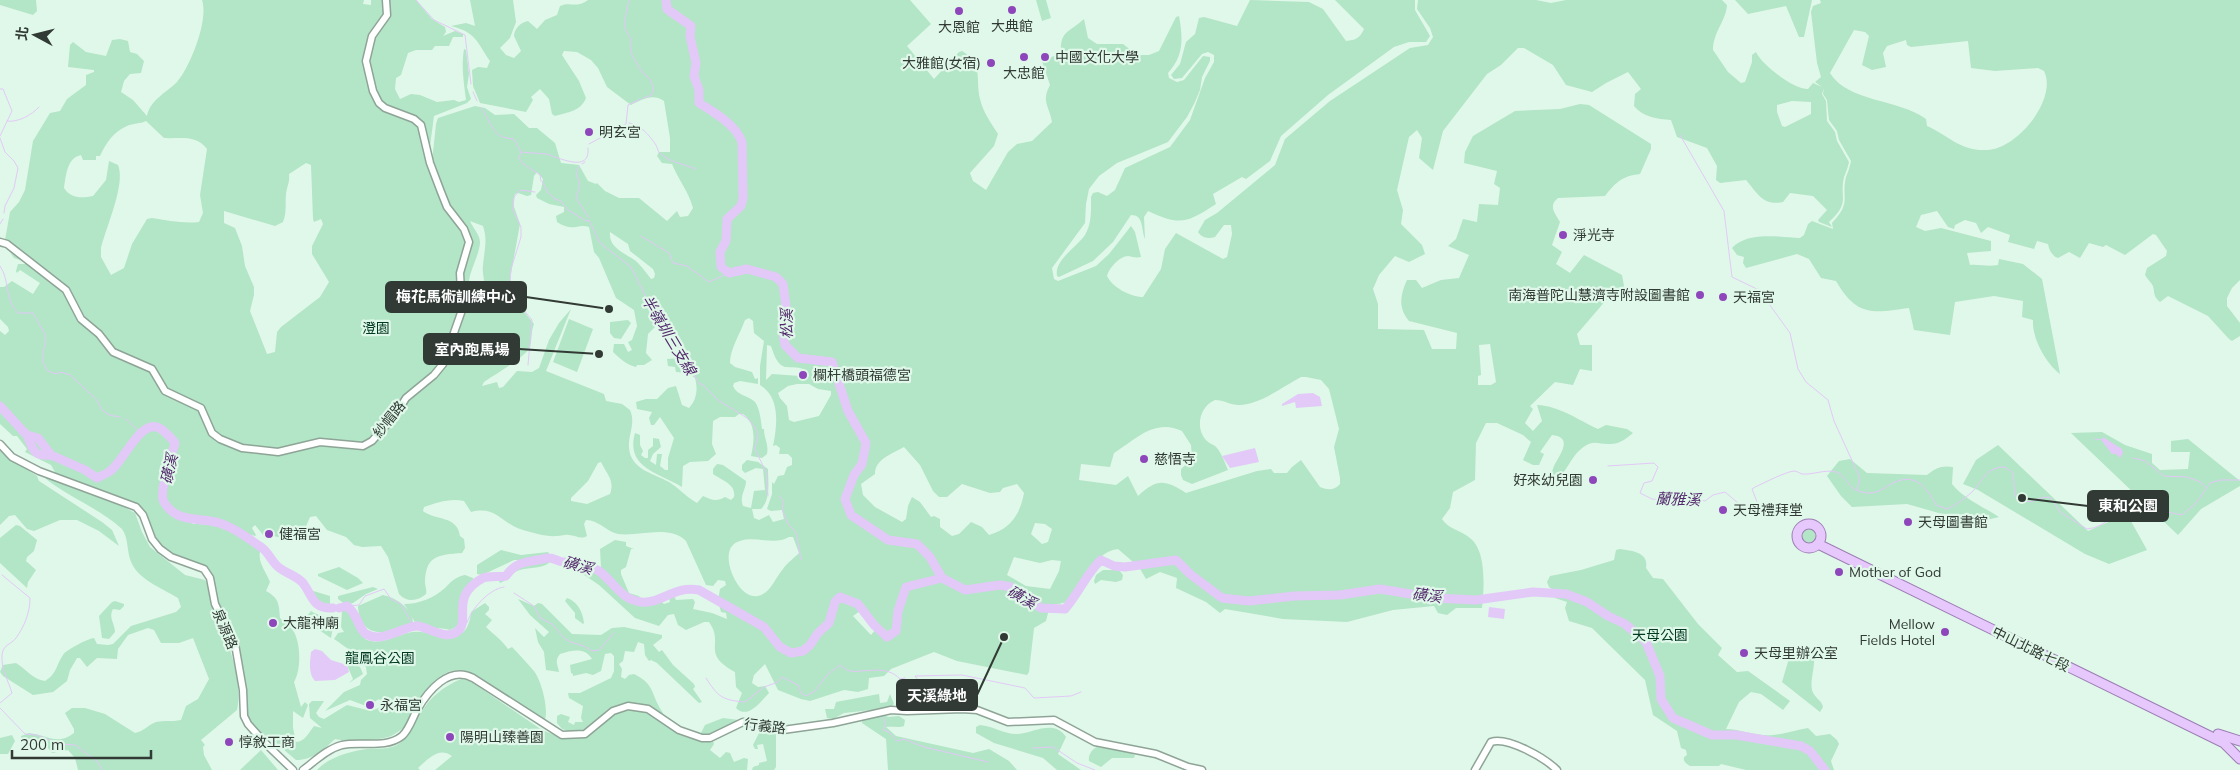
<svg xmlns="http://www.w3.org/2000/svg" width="2240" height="770" font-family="Mulish,'Noto Sans TC',sans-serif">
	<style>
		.green { fill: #b3e5c7; fill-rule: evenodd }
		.water { fill: #e3c9f8 }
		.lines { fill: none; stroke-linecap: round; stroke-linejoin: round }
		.stream { stroke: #e3c9f8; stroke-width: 1 }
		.river { stroke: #e3c9f8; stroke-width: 9 }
		.minor-casing { stroke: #8ea497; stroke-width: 9 }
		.major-casing { stroke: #9c7eb5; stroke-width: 11 }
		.minor { stroke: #fff; stroke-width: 6 }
		.major { stroke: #e6c8fc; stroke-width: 9 }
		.poi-dot { fill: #8e47ba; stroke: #e0f8e9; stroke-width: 2 }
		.labels { text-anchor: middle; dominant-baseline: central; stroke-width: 4.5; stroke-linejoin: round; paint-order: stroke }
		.poi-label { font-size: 14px; fill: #313a34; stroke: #e0f8e9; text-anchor: start }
		.park-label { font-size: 14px; fill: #023921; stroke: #e0f8e9 }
		.street-label { font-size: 14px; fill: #313a34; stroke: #e0f8e9 }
		.water-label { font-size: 15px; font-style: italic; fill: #52296c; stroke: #e0f8e9 }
		.leader { fill: none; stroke: #313a34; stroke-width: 2 }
		.callout-dot { fill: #313a34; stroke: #e0f8e9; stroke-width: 2 }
		.callout { fill: #313a34; stroke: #313a34; stroke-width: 2 }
		.callout-label { font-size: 15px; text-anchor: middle; font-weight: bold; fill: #fff }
	</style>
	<rect width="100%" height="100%" fill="#e0f8e9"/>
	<!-- green -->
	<g class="green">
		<path d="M0,0H36L37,11L33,15L0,5Z"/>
		<path d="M202,0H364L363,4L371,5V0H385L386,10L363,60L367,84L371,94L392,113L411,121L419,128L428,163L465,242L461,310L442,363L407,399L439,372L464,310V268L470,255L471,241L451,209L432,162L436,124L438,118L475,106L485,108L495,115L514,114L529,128H537L555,143L561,163L579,165L588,181L596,184L597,183L605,191L619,198H639L667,221L677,211L680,217L688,216L693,208C688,190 679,181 672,164L662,163L657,156L659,152H670V138L664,101C652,93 642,100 631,105L607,87L598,68L591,60L577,52L564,51L562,55L579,81L586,98C580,112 568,112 555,116L552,114L549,99L540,89L531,97L533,100L526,112L480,103L473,86L472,70L478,67L487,68L490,61C476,41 477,33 451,26L466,23L475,26L470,0H513L516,22L510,38L500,48L506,55L514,58L521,51L514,36C514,29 521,22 528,21L537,29L545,20L557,15L560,6C571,1 576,9 588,0H910L931,24L907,46L934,79L959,52L962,51C984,64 975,78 980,99C983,112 991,123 998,134L994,146L970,173L973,181L986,190L1008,152L1017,144L1032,141L1052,122C1049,105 1041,102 1050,85L1042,61L1061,53C1060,30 1069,33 1084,19L1088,38L1097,44H1123L1137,55H1149L1159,51L1176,17L1179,16C1183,39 1184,55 1168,73L1169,78L1177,82L1184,80L1203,56L1210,57V61L1202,77L1200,90L1194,104L1187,117L1168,142L1117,163L1099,176L1089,189L1086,204L1085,223L1052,268L1054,279L1058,281L1096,266L1109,254L1131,226L1135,232L1141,257C1136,258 1133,257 1128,256C1120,256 1109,268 1107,276C1112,287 1130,297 1143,297L1161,269L1165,249L1176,233L1223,259L1227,257L1232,234L1231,225H1224L1215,237C1208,239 1202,238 1198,232L1205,220L1217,213L1275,165L1285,139L1330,101L1410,48L1428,45L1433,37L1430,28L1417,9L1418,0H1536L1551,3L1566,0H1722L1727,5C1726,21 1713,32 1713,50L1728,72L1741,83L1745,82L1752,62V55L1756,52C1762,65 1793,89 1808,89L1813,83L1822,87L1815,82L1821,77L1817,63L1811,12L1813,6L1821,3L1820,0H2240V280L2232,288L2227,298V306L2240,323V336L2232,341L2229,339L2208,316L2168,296L2160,302C2153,296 2155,294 2153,286C2151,282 2147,279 2145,275L2147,268L2166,256L2167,251L2156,235L2153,234L2125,255L2106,245L2103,247L2089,243L2080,258L2069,252L2058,258C2052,256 2049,250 2048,244L2037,241L2034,249L2008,242L2010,235L1988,227L1981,233L1976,223L1965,220L1955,225L1954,229L1948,227L1937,211L1921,215L1916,227L1925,231L1941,228L1991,241V251L1967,253L1970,265C1979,264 1987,267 1998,265L1999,259L2023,264L2042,279L2060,374C2046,363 2032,339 2033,320L2022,317L2023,301L1994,296L1955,302L1950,335L1914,330L1909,308C1872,313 1857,317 1836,281L1821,278L1809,259L1797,254L1746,268L1743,263L1744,257L1737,255L1732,248C1747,231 1780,237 1800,238L1804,235L1808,224L1812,221L1833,229L1832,223C1852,202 1841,199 1846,177C1848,172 1850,167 1851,161L1839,140L1837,131L1829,120L1827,100L1823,94L1824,88L1822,94L1826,101L1827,121L1835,132L1837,141L1849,162C1848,167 1846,172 1844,177C1839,199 1851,202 1829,222L1832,227L1819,222L1818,220L1827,210L1813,196L1790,193L1783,202C1763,206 1758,194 1746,180L1720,183L1716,180L1717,166L1707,148L1677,137L1671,120C1657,119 1643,117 1634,106L1635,94L1641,89L1628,72L1606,83L1592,92L1566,85L1553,65L1524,48H1518L1501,65L1487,74L1443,131L1433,170L1419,158L1422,138L1417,130L1409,137L1397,190L1403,210L1401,224L1422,245L1425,254L1409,262L1395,256L1379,275L1373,289L1378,304V329L1424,330L1432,349H1456L1457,333L1409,321C1398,308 1400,295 1407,280H1416L1422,288L1441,280L1459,278L1469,255L1448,246L1456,239L1463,219L1477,222L1479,204L1498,205L1500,188L1494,184L1497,171L1464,163L1465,152L1473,136L1515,111L1560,109L1580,104L1589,105L1651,144V149L1640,174C1622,176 1616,182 1605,196L1558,198C1548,206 1555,213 1560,222L1552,245L1562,252L1556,264L1570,273L1584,255L1622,275L1624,286L1619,295L1607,299L1577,334L1580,345H1592V371L1580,369L1573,385L1555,382L1530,406L1533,409L1525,423L1533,431L1542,421L1537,405C1560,406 1578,420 1598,429L1606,425L1627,429L1633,433C1626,439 1618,445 1608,444C1599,444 1593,440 1585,446C1569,456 1567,476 1551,484L1550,482C1550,477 1552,471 1554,466C1558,457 1575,437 1552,435L1540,452L1544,454L1539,465H1533L1523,460L1531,442L1523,435L1497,423H1486L1476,443L1475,480L1453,492L1450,508L1442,519C1448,529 1460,530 1470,538C1487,551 1484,589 1482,608H1456L1447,615L1438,613L1434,606L1393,610L1347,622L1283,619L1225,609L1220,613L1206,602L1176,588L1177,578L1160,572L1146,579L1139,567L1118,549C1089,553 1090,586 1070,600C1064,604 1056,604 1050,605L1046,621L1034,628L1029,672L1027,675L957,661L934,652L891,669L884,676L869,678L868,689L858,692L844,690L810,701L801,699L778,690L765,664L754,675L752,683L758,687L765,686L769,693C761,701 748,720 736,708L742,693L736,687L735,672C700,653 725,644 709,622H704L686,630L678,625L674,614L668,615L659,626L635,618L599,585L574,568L576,564L601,568L600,549L615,540L626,542V546L634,549H631L626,567L621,570V574L629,593L639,596L642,600L659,599L664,604L670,602L668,594L672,592L676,600L693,599L695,602L693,609L712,613L727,619L726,613L721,612L718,601L720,589L726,585L725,581L718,580L713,586L706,585L686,541C669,524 638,537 618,534C607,532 599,520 586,520L584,524L587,536C580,540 576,535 569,535C565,534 561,536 557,536C547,537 533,533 523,530C501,524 497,505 471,512L464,501C449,498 437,503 424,507L423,511C436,521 457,515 460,536L464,539L465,548L462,553C438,555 426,555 425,582C425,586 427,590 426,594C418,601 407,603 399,594L388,557L381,546L362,547L354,545L346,537L327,530L316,516L310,517L301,538C291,545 276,533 264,536L255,525L252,528L256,535L255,536C232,530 219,519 194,521L192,524C206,524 222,524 235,532C244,539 250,546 261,549C256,561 266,571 270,582L266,591C279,598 279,604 280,618C285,622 291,627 294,632C301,645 301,670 294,682L301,707L305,702L308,705L303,718L293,711V728L296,742C305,742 309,732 314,726L322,728L310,718L309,704L312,701H324L316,713L319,717L324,719L347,705L371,711L381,707L383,703L379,699L374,702L368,701L366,706L350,700L325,711L344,692L360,685L361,680L367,674L366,667L355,655L360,649C351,655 343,644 334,639L338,633L344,632L341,627L342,611L344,610L353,613L365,639C382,647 396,634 413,632C435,629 467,653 471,612L485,603L489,607V610L485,614L492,620L486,627C494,635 501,639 508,649L512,647C519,654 526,662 533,670C541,678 550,712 544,722L471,673C438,658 419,703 405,727C400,730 393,736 388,737C375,741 347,742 335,739C323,750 313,760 296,760L270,738H264L250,722L246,714L240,658L219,608L210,572C202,564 189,562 178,557C157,546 150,528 140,508L56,474L51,465L25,452L27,449L17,436H13L0,424V331L5,335L9,331L8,327L0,319V287H4L12,281L33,294L40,283L20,270L17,273L16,271L18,264H26V262L14,258L6,246L5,240L10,212L19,202L25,190L33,141L50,113L60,111L67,99L86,85V75L94,72V70L68,67L70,45L73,42L86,52L106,56L112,40L120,39L128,41L130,52L137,54L144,61L141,73L130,74L124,81L121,92L133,100L147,116C150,100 166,93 177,82C190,67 209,20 202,0ZM1854,30L1865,32L1869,36L1862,65L1872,70L1886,67L1883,53L1887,46L1906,40L1907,45L1911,47L1968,41L1971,68L1995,71L2038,68L2044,71C2058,99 2017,149 1987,150C1960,151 1949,136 1927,126L1926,119C1899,99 1847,102 1830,73ZM1792,101L1811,102V114L1785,127L1782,126L1777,112V105ZM146,121L164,138C180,139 196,134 207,149L200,195L203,213L199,222C183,224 167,220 152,218L147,219L132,244L124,268L111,275L101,257V248C106,227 126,184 118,165L109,161L106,180L93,196C82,198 71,199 64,188C66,175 67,158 81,155L83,160H96V156H100C106,143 113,132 127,126C133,123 140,124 146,121ZM306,163L311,165L313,219L314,222L321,219L323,224L312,246V254L329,282L320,297L281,327L277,332L275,352L267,354L250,311L254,295V287L245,266L242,246L235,228L224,223V211L275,226L283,222C287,212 285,204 286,194C287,186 290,182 289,174ZM537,172L543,179L541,190L536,195L537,198L549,204L564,207V212L556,216L557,222C575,233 576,223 589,227L594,252L599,258L616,298L634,310L637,326L632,340L628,342L632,350L628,352L624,344H614L613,352C619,358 627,365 636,367L637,365H644L652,360L646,353L648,334L655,327L654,303L662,322L680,343V358L667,359L668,366L675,367L676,372L688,373L695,378C698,389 697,399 689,408L682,405L676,386L668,388L657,399H646L636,402L637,409L652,412L649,418L651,425H654L660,417L674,438L668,458V470H665L660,466L662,454H657L656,465L650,461L653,454L661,447L659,439L653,438V446L648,450V458H645L641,455L643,451L640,445V435L635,433C625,468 660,473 682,487L683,466L690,462L708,461L716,454L712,444L713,421L720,417H735L739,414H743C757,424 754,443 751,456L762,458L767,454C769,444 764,439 764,429H762C761,421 760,409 755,402C748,395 737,396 733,386L734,383L740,381L758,384V378L755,379L752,372L735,367L730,363C730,349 740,334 745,320L749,318L753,321L754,333L764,341L760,366V385C781,398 777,426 773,446L776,445L780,448L779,454H788L792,458V465L787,467L784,475L778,476L774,484L772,482V494L767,509L771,511L782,510L784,519L773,522L769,515L759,520L754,518L752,509H761C771,499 768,482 768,469L758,462L747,460L742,465V470L745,473L756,468L763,469L765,490L754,491L751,508L743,506C739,496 746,490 746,481L723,465L717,464L713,469V474C723,481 736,484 734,497L731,500L725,497C717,502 711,500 703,496L697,503C686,497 679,488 669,482C653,473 631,470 629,448C628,434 636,424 630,410L622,404L606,401L604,394L546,371L571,309L559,323L549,340L539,368L532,372L517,371L503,387L499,388L497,382L482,386L484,382C494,375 527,356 530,347C532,340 531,331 534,324L522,309L510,279L520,224L513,204L515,194L518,193L527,196L531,195L534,176ZM470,221L483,226C488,241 484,251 483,266C482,272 484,276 484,282L479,287V298L476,301C457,288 480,259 480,242C480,235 473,228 470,221ZM610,232L628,244L630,251L653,269L655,274L654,278L651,279C647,274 643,268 638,263C629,254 608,250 610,232ZM1490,344L1496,382L1491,385H1478V376L1481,375L1479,345ZM767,345L771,346C781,379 790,361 808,371L800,376L772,374L766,380ZM1301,377H1306L1321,380L1329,389L1339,429L1334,447L1340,478V484C1334,491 1328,490 1320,487L1301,460L1292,467L1287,473H1274L1271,469L1257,471L1186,493C1164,479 1157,479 1138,496L1128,476L1116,485L1079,480L1081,464L1110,467L1114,453C1136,439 1155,418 1182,431L1191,445L1192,459L1181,469V475L1183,480L1192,484L1228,470C1225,463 1222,454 1217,448C1215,445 1210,444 1207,441C1194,428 1200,406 1215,400C1224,400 1230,405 1239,405C1261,404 1282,387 1301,377ZM797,384H809L818,389L831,391V395L819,416L794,422L789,420L787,406L780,398L778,393L788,386ZM904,447L920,465L933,491L939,497H947L962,484L990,493L1000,492L1003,488L1017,484L1024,493C1020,515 1010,529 989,535L982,527L971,522L959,534L952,536L940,527V519L934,516L931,517L920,502L912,497L908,506L906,519L902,522L875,507L863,495L861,484L875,474C875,459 892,454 904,447ZM601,462C607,475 615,480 610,494L587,504L571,501V498L588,481L598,463ZM1035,523L1045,524L1052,529L1048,542L1042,544L1031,534ZM789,537H793L799,553C794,558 787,563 783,569C775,578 771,593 758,596C738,600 720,556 733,545C748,532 773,547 789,537ZM1014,557L1040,563L1052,560L1061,561L1059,571L1050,589L1026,586L1007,575ZM860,611L876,629L871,635L853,616Z"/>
		<path d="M388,0H416L432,19L445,27L446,32L443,36L455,31L463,34V37H453L449,46H435L432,50H416L408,53L401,75L396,78L395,89L400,99L411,94L420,95L437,102L454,100L459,102L466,100C464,83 461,66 464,49L466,50L469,74L467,87L471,99L467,103L434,116L430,146L422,121L416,117L389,107L382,102L372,85L368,62L373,39L385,22Z"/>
		<path d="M1036,0H1046L1051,18L1042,21Z"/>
		<path d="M1250,0L1309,2L1323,9L1346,41C1356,40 1360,38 1364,29L1335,0H1415V10L1430,36L1426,42H1409L1394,47L1328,95L1281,136L1270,161L1246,179L1242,177L1213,194L1216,204C1187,223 1180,226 1148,211L1144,217L1145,239C1141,229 1144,215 1131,215L1113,242L1093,261L1059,277L1057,276C1054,260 1077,247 1085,235C1092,224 1091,209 1091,197L1093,193L1098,192L1107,196L1115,190L1125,168L1170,147L1190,120L1205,78L1214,62V55L1208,52L1202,54L1182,78L1174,79L1171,75L1180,64L1186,42L1195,34L1199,18L1204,17L1237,26Z"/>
		<path d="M1735,0H1812L1804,37H1799L1786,6L1748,14Z"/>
		<path d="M569,319L593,329L577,372L553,362Z"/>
		<path d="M628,320L631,323L621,339L614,338L610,333V322Z"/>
		<path d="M2102,432L2125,445L2152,454V463L2160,470L2188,469L2190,452H2171V441L2188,439L2240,481V486L2201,509L2178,535L2071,433Z"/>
		<path d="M1998,445L2088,531L2127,514L2147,550L2109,564L2085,554L1978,490L1963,484L1976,460Z"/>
		<path d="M0,448L5,455L37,476L39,481L102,522L112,530L119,546L99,531L77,520H60L34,531L27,529L15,515L9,516L0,525Z"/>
		<path d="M1850,459L1867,473L1927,475C1935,468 1942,465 1953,467L1952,484C1964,499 1982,506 1999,517L1974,523L1907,504L1852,507L1841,496L1827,476L1839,461Z"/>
		<path d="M45,476L117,503L135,513L142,532L150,547L185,575L205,580C209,586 208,594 211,602C224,631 244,677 237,710L201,740L205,745L203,747L204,755L212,770H78L75,758L68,750L52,753L44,743L27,744L21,739V736L29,733C47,735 57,746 74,733V729L65,713L72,708H85L105,714L135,733C143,732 148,725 156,722C165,720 172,722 181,720L186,706L198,699L209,679L193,638L179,643H161L154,630L148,628L128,635L118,649L117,659L97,658L87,667L80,658H77L70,670L67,681L53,692L33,695L3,676L0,672L3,665L16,663C26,669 32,679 45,681C57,674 56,665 63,655C66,650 89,638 94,638L97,644L108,645L113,644L131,626L176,612L181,607L178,598C162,588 136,579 130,559C127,549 128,537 122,529C99,508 70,498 46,479Z"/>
		<path d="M16,525L20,526L37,540L34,551L27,557L26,561L36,570L28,582L27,588L0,563V538Z"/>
		<circle cx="1809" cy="536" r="7"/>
		<path d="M1620,549C1632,551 1649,552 1646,568L1653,578L1663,579L1698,624L1722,648L1718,655L1737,672L1748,671L1790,701L1783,710L1761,694L1751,692L1739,702L1726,729C1741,729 1757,737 1773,735C1785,734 1796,730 1808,728L1816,736L1830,734L1837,740L1839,744L1831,761L1834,770H1746L1721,764L1719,766H1690C1686,763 1683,762 1684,757L1687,755L1686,750L1681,748L1677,731L1653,715L1645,680L1592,628L1569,621L1565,608L1567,602L1555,598L1556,592L1549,587L1547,582L1550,576L1581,570L1614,560L1616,550Z"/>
		<path d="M501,550L521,555L548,552L549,554L535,560L550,562C543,569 530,567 520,570C512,572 508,580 500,583L499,581H490V575L493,573L507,572L521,560H514L482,575L477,574V565Z"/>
		<path d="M339,567L358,578L363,583L347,590L318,576V574Z"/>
		<path d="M1103,570H1119L1123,575L1122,580L1116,582L1101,580L1095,584L1094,581L1096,575Z"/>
		<path d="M465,575L473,578L474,582L463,594L460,625L450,630C441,627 422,629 415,622C411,617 408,609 404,604C419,604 434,598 445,588C452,581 455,577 465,575Z"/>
		<path d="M373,587L378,589L366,594L353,603L346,605L338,599V596Z"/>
		<path d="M310,590L330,596V604C320,609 313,599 310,590Z"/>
		<path d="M383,595C397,598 414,610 413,625C389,634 360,641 358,606Z"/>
		<path d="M567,598C577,601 583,612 584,623L583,624L575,618V613L565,601Z"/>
		<path d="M518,599L534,606L538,603L542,604L572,634L601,635L612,628L624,627L662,635V638L653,645L659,652L662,650L673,665L694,684L695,687L693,689L702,702L699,703L657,663L651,660L649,661L645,655L644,644L638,642L634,652L625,651L623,661L619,664L622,669L621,677L625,679L629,675L634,674C656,685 650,694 663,713L662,715C647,707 626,699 609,709C591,721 590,738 562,729L557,723V716L561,714L570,717L568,722L574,725L575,722H583L581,718L583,706L569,698L568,693H580L611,678L614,671V656L611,653L605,654L601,671L593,675L586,673L573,676V674L571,673L570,665L592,659C585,647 572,650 560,654C554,661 558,665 559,672L546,670L544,652L538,642L535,628L544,637L549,632L530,615Z"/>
		<path d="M115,601L124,604V606L120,610L113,609C108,617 115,624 115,632L109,639L102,638L99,616L112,602Z"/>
		<path d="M311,611C318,616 329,616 334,622L331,638L310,624L307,616Z"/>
		<path d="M1793,645L1814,657C1815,668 1810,679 1812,690C1814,698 1822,700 1823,707L1820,712L1782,682Z"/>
		<path d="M354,664L360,667L363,674L349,683L353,679L347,665Z"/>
		<path d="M461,679L470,681L542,730C602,756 590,711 631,710C651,710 663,725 679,734C689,739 702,740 713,741L714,744L710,750L720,758L726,752L730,753L734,762L744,758L748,759L747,770H435L452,756C439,746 428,759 418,768L420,770H317C329,757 351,751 367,749C377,748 388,750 397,745C408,739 414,724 420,714C430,697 443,687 461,679Z"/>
		<path d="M879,694L880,703L887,702L890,694L894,704L890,708L844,713L833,719L827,718L825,709H834L836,702Z"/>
		<path d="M882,714L888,717L899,716L905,720L904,726C899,728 892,726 886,727L896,736L973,753L989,749L1009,761L1017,770H888L886,739L862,723V720Z"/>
		<path d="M723,718L739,720L715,735L706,737L700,735L705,725Z"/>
		<path d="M980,725C993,726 1006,735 1018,734C1034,733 1054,719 1066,737L1058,754L1081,770H1057L1043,758L994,743L976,733V727Z"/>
		<path d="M764,732L776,734V767L774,770H752L753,767L759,765V763L767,761L763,744L757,745L758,749H755L753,745L759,733Z"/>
		<path d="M12,735L15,741L8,754H0V738Z"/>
		<path d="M1097,747L1125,751L1135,755L1134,758H1112L1101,767L1089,761C1088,755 1092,749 1097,747Z"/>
		<path d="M261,750L278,770H240Z"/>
	</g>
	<!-- water -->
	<g class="water">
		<path d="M1313,393L1320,397L1322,406L1296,408L1295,402L1282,406V404L1298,394Z"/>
		<path d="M2103,437L2122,449L2123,453L2120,458L2116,454H2112L2102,441Z"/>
		<path d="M1255,448L1259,462L1230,468L1222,456Z"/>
		<path d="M1489,607L1505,609L1504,619L1488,617Z"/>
		<path d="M315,649L322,651L331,660L347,665L349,672L335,680L315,681C308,674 310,661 311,652Z"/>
	</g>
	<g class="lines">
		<!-- stream -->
		<g class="stream">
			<path d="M416,0L434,20L465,35L471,84"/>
			<path d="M629,0L625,19V29L630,37L631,53L642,72L650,79L653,87L652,95L644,98"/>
			<path d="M0,89H3L12,111L0,136"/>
			<path d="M473,92L477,101"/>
			<path d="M481,108C493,124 491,138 514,139L521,152"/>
			<path d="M7,121C17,123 32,115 39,107"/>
			<path d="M629,123C641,125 649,135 656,145C658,149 658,153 662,155C672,163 684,164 696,169"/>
			<path d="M1680,135L1724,211L1732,277L1759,290L1790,333L1798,369L1806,382L1828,400L1834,421L1860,478L1857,490"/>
			<path d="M0,138L5,152L14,161L18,168L14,188L5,206L4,213"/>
			<path d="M589,144L626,124L628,105L641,99"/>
			<path d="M582,164L585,162"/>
			<path d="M579,166L576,173L580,185L576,198L589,218"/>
			<path d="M541,181L540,175L522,163L519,158L521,152C529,153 537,153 546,154C556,156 591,175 588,148"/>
			<path d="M542,181L548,193L555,199L561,201L568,210L586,221L589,220L600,243L631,267L658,321L687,358C688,367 695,372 697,381"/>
			<path d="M0,224L3,219"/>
			<path d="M641,236L669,253L673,263L687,266L709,282L729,273"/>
			<path d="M0,266C10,280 5,301 18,313H33L46,336L42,361L48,371L56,374L61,372L70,375L97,400L102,410L109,415L120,417"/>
			<path d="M528,365L532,320L517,302L510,282L511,269L521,237V227L513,210L514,197L520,190L535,192"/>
			<path d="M698,383L703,385L718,400L747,418L755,427L758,435L755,449L766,472L768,496"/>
			<path d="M125,418L141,433"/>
			<path d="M2095,439L2103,440"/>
			<path d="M2133,458L2145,461L2164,476L2187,477L2201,482L2205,487"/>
			<path d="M1608,466L1654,463L1658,467L1652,481L1644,483L1640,493L1652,499L1672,501L1694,499L1705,501L1713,495L1725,492L1738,503L1756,509L1759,507L1752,489L1755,487C1764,483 1785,472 1794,471C1797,471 1799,473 1802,474C1813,475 1825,469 1836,472C1850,477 1844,490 1867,493C1879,494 1884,487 1895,482C1916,473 1927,488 1936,505L1947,509C1956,505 1967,497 1974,490C1984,478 1987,467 2005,467L2013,473L2015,496L2029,502L2045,497L2051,498L2060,512L2087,529C2106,528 2119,507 2139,507C2152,506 2168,513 2182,515L2196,503L2210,483L2220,480H2240"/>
			<path d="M779,496L784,501L782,509L788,524L796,532L801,560"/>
			<path d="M514,593L534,606L540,618L552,624L564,638L570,642L584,646L592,651L599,650L614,633"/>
			<path d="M347,606L359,605L365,596L384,589L391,599L401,604L411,622L416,626"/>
			<path d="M462,625L467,623C471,609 489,589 504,587"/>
			<path d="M706,678C718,697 722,700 745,702L764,687L778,682L782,677L798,685L801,693L806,696L815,691L827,675L840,665C843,667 846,670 850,671C866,673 886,664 900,679L905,678"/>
			<path d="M0,703L12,693C8,680 1,669 2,655C3,644 11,645 16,638C24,627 30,613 30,598L2,575"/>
			<path d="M911,707L910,700L919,681L915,676L962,675L1025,688L1034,698L1071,696L1081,692"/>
			<path d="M0,708L25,734L37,735L60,744L75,745L98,762L102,770"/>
			<path d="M883,717L886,723L883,730L889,732L897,741L904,739L924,747L988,762"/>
			<path d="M1033,748L1053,747L1077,763L1095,770"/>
		</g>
		<!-- river -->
		<g class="river">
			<path d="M666,0L667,9L691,26L690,36L696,63L694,76L699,90V103C714,112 736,125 742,142L743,198L741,206L727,219L726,241L720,252L721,267L729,273L747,269L776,277L783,284L787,314L783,332L785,345L798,358L832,362L848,411L866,443L862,464L854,475L845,499L851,515L888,540L917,544L930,557L942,578"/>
			<path d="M0,406L22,430L27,435L38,438L51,455L85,470L97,478L103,475"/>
			<path d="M27,435C33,449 33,457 51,455"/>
			<path d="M107,473C123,466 140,415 161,429C166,433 171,437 175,443C172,455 158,493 164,502C178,525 200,516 222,524C235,528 249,539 261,547C270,553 272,564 281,569C288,574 297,576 303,583C313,596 312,609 333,608"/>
			<path d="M339,608L347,606C358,614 358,629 366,634C383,644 405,625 418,626C430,628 446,641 458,631C471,620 449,596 483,578C487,576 500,577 506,576C515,563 522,563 537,560C541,560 545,558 548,558C553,557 558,562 563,562C574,562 589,564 599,571C613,581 621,600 641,602C662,604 674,585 699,590L764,627L780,647L791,653L803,651L810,645L818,633L829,623L835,602L840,597L858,604L874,625L887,637L896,631L898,611L906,587L942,578L965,590L1000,585L1011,587L1041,608L1065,609C1079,593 1086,574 1101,560L1114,566L1125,567L1176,560L1190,574L1222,598L1249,601L1294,596L1340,595L1380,589L1435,598L1476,600L1533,592L1566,594L1587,602L1608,616L1625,624L1646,642L1660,676L1661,699L1673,718L1712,735H1736L1801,746L1810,751L1825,770"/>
		</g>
		<!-- minor casing -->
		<g class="minor-casing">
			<g id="minor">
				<path d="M0,242L7,244L66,290L81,319L99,334L113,352L152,369L165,391L201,408L212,433L220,439L242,448L278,452L320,442L363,446L372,441L396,414L406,398L434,375L443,364L462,310L460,273L469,242L464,229L447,207L441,192L430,163L421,125L414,119L385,108L379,103L373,91L366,61L372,36L387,15L386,0"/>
				<path d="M0,444L12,457L39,471L136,507L143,515L152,539L160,549L171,557L204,569L210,578L215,604L235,644L243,690L244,716L248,724L264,742L293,770"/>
				<path d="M303,770C315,761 327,749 342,745C360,741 386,749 402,736C409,730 412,719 417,710C428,691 449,665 473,678L562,735L585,734L613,711L628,706L648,709L679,730L702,738H710L743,722L783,730L833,723L891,710L907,711L962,709L977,710L1008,722L1054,720L1095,742L1156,754L1188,767L1202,770"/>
				<path d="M1475,770L1491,742C1507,736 1545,758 1557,770"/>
			</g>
		</g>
		<!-- major casing -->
		<g class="major-casing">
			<g id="major">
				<circle cx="1809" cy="536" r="12"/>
				<path d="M1818,544L2224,743L2240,759"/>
				<path d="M2218,734L2240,741"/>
			</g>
		</g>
		<!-- minor -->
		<use href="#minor" class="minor"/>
		<!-- major -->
		<use href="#major" class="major"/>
	</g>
	<!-- markers -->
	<g class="poi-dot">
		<circle cx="1012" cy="10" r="5"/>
		<circle cx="959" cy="11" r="5"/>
		<circle cx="1024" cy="57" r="5"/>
		<circle cx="1045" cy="57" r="5"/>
		<circle cx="991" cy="63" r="5"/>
		<circle cx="589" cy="132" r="5"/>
		<circle cx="1563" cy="235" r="5"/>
		<circle cx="1700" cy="295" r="5"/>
		<circle cx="1723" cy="297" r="5"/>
		<circle cx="803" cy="375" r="5"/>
		<circle cx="1144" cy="459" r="5"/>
		<circle cx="1593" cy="480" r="5"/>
		<circle cx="1723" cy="510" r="5"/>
		<circle cx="1908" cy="522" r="5"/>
		<circle cx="269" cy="534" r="5"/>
		<circle cx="1839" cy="572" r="5"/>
		<circle cx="273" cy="623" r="5"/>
		<circle cx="1945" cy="632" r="5"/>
		<circle cx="1744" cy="653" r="5"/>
		<circle cx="370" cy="705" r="5"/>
		<circle cx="450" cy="737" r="5"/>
		<circle cx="229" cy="742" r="5"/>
	</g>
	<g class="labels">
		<!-- poi labels -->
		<g class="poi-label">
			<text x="1012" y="26" text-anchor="middle">大典館</text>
			<text x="959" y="27" text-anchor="middle">大恩館</text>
			<text x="1055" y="57">中國文化大學</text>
			<text x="981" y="63" text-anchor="end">大雅館(女宿)</text>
			<text x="1024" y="73" text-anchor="middle">大忠館</text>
			<text x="599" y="132">明玄宮</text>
			<text x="1573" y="235">淨光寺</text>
			<text x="1690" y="295" text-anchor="end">南海普陀山慧濟寺附設圖書館</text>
			<text x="1733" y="297">天福宮</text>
			<text x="813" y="375">欄杆橋頭福德宮</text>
			<text x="1154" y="459">慈悟寺</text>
			<text x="1583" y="480" text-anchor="end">好來幼兒園</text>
			<text x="1733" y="510">天母禮拜堂</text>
			<text x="1918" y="522">天母圖書館</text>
			<text x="279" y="534">健福宮</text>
			<text x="1849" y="572">Mother of God</text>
			<text x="283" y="623">大龍神廟</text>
			<text x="1935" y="624" text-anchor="end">Mellow<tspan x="1935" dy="16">Fields Hotel</tspan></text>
			<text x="1754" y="653">天母里辦公室</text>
			<text x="380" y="705">永福宮</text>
			<text x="460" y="737">陽明山臻善園</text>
			<text x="239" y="742">惇敘工商</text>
		</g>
		<!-- park labels -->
		<g class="park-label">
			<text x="376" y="328">澄園</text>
			<text x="1660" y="635">天母公園</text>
			<text x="380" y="658">龍鳳谷公園</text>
		</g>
		<!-- street labels -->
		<g class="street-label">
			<text transform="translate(389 419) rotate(-51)">紗帽路</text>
			<text transform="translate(225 629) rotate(67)">泉源路</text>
			<text transform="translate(2031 649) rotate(26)">中山北路七段</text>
			<text transform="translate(765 726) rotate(7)">行義路</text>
		</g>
		<!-- water labels -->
		<g class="water-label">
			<text transform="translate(786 324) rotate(-90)">松溪</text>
			<text transform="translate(669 335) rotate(59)">半嶺圳三支線</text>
			<text transform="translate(169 469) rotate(-77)">磺溪</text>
			<text transform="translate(1678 499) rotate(2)">蘭雅溪</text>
			<text transform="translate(578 565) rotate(16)">磺溪</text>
			<text transform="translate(1427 595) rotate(7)">磺溪</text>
			<text transform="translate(1022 597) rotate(30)">磺溪</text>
		</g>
	</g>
	<!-- callouts -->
	<path class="leader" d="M609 309L526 297M599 354L519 349M2022 498L2088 506M1004 637L977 695"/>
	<g class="callout-dot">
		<circle cx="609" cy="309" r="5"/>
		<circle cx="599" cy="354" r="5"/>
		<circle cx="2022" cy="498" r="5"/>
		<circle cx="1004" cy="637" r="5"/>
	</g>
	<g class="callout">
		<rect x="386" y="282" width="140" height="30" rx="5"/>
		<rect x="424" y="334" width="95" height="30" rx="5"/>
		<rect x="2088" y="491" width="80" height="30" rx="5"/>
		<rect x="897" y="680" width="80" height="30" rx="5"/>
	</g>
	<g class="callout-label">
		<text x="456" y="302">梅花馬術訓練中心</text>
		<text x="472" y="355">室內跑馬場</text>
		<text x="2128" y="511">東和公園</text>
		<text x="937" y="701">天溪綠地</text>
	</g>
	<!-- north arrow -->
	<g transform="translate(35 35) rotate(277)" stroke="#e0f8e9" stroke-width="4" paint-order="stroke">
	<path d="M0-4L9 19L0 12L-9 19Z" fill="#313a34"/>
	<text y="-8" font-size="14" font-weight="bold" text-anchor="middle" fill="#313a34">北</text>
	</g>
	<!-- scale -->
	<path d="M12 750v8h139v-8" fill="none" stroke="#313a34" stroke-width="2.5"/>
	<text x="20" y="750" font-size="15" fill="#313a34" stroke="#e0f8e9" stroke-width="4" paint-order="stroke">200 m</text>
</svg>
